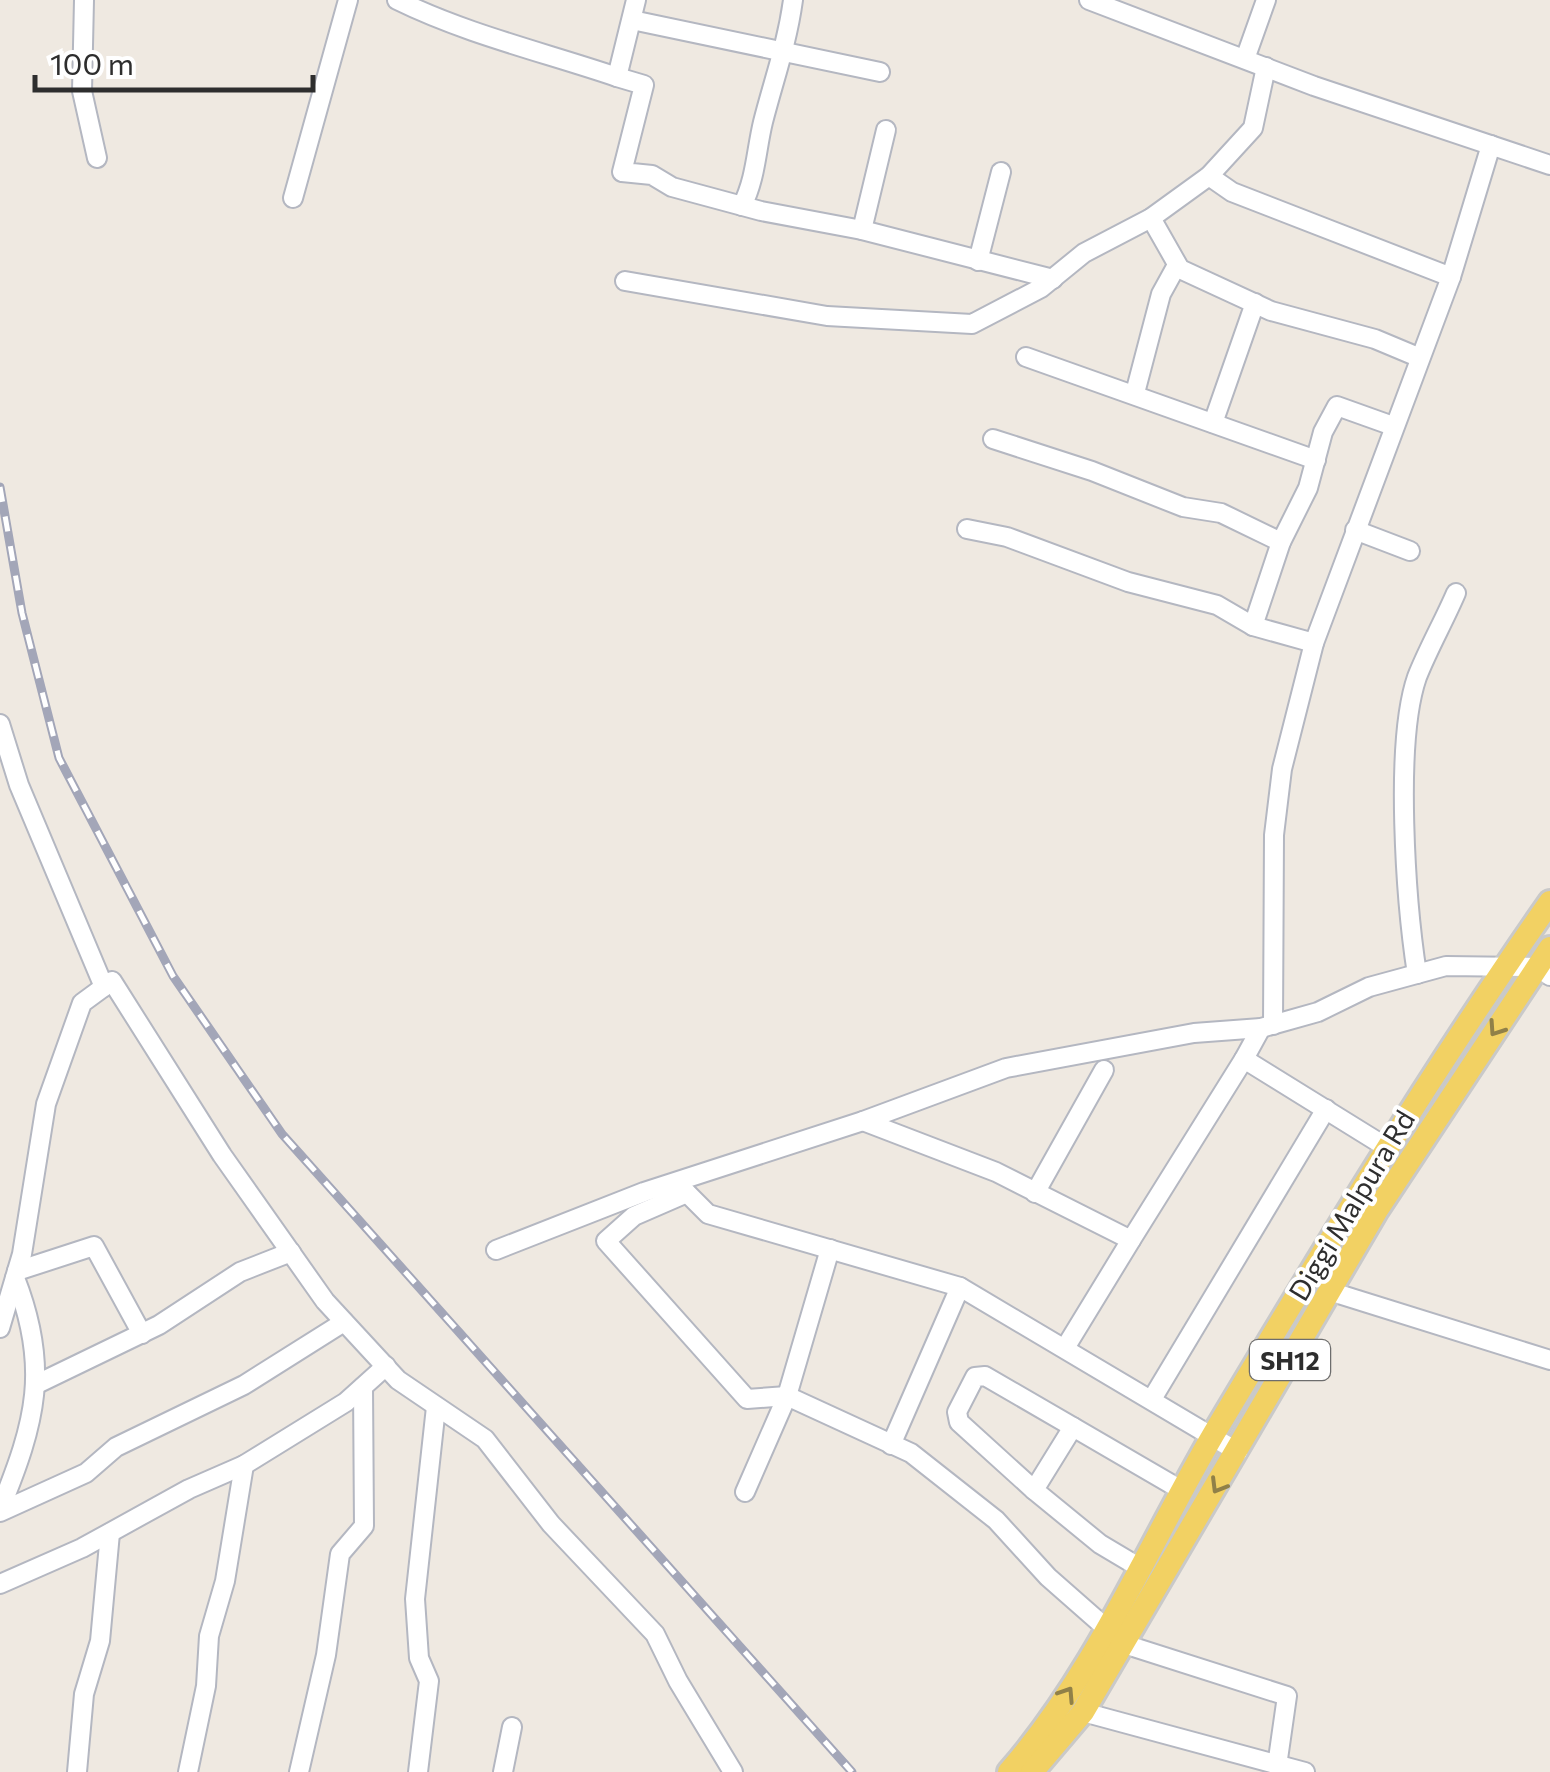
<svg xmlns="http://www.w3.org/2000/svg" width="1550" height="1772" font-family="Commissioner,sans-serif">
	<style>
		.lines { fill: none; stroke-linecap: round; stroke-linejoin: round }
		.minor-casing { stroke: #b4b7c1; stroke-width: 22 }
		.major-casing { stroke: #c9c9c9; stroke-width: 28 }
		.minor { stroke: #fff; stroke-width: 18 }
		.major { stroke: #f2d163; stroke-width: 22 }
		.rail-casing { stroke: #a3a6b8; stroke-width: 9 }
		.rail { stroke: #fff; stroke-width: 5; stroke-dasharray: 15; stroke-linecap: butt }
		.oneway { stroke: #908048 }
		.labels { text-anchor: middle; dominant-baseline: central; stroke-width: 8; stroke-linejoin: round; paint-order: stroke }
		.shield { fill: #fff; stroke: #6d6d6d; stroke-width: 2.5 }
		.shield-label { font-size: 25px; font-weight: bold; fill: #2e2e2e }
		.street-label { font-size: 28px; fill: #2e2e2e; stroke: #fff }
	</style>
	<rect width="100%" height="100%" fill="#efe9e1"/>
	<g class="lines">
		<!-- minor casing -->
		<g class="minor-casing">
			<g id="minor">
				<path d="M84,0L82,91L97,158"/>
				<path d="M397,0C466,34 543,52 617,77L636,0"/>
				<path d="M1089,0L1314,86L1550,165"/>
				<path d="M632,20L880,72"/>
				<path d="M1245,59L1266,0"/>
				<path d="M617,77L644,85L622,172L652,175L672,187L761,211L862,230L1053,279"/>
				<path d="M1209,176L1232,192L1451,277"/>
				<path d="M293,198L348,0"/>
				<path d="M742,206C756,178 756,151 763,122C774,79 787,44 793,0"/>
				<path d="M1151,218L1180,269L1271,311L1375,339L1418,357"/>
				<path d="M862,230L886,130"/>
				<path d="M978,261L1001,172"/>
				<path d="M625,281L827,316L972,324L1041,288L1084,253L1151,218L1209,176L1253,128L1266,67"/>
				<path d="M1026,357L1316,460"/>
				<path d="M1135,393L1161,294L1177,265"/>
				<path d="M1213,423L1255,303"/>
				<path d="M993,439L1092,471L1183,507L1221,513L1281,542"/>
				<path d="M967,529L1007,537L1128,582L1217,605L1253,626L1314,643"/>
				<path d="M1355,530L1410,551"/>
				<path d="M1253,626L1281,542L1308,488L1323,432L1337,406L1393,426"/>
				<path d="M0,724L19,785L104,987"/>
				<path d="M1417,974C1406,903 1394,743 1417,677C1428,649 1444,621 1456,593"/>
				<path d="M1273,1025L1274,835L1282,769L1314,643L1451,277L1491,145"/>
				<path d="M1261,1028L1244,1059L1386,1147"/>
				<path d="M863,1121L996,1172L1131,1240L1244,1059"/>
				<path d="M680,1186L708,1214L960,1287L1238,1452"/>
				<path d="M687,1193L634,1216L606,1241L747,1399L787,1396L911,1453L996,1520L1048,1577L1106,1628"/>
				<path d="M1035,1193L1104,1070"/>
				<path d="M496,1250L644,1192L863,1121L1006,1068L1194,1033L1261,1028L1318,1012L1369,987L1446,966L1537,967L1550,976"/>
				<path d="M17,1271L94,1246L142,1334"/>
				<path d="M1329,1291L1550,1360"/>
				<path d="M0,1328L22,1254L46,1104L82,1003L112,981L222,1155L325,1301L398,1380L485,1439L551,1524L655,1634L678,1681L733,1772"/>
				<path d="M1065,1348L1131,1240"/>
				<path d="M37,1384L159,1325L240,1272L291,1252"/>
				<path d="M1152,1399L1326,1109"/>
				<path d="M891,1445L960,1287"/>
				<path d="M1034,1490L959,1422L957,1412L975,1377L985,1376L1073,1427"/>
				<path d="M745,1492L787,1396L830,1249"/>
				<path d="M0,1509C36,1422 50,1367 15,1278"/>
				<path d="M0,1512L86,1473L116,1447L244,1385L344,1322"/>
				<path d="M1142,1569L1100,1544L1034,1490L1073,1427L1183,1491"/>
				<path d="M0,1584L82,1548L189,1489L244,1465L346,1402L386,1366"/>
				<path d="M1124,1644L1287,1696L1277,1766"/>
				<path d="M1083,1712L1305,1772"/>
				<path d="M77,1772L84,1694L100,1641L110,1533"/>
				<path d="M188,1772L206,1686L209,1636L225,1581L244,1465"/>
				<path d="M299,1772L326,1655L340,1554L364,1526L363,1387"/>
				<path d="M418,1772L429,1681L419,1658L415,1599L436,1407"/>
				<path d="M503,1772L512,1727"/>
			</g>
		</g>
		<!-- major casing -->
		<g class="major-casing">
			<g id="major">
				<path d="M1009,1772C1096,1672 1147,1548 1213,1435C1321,1254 1429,1075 1550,902"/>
				<path d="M1032,1772L1083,1712L1377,1210L1550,948"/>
			</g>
		</g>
		<!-- minor -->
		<use href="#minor" class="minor"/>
		<!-- major -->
		<use href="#major" class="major"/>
		<!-- rail casing -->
		<g class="rail-casing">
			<path id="rail" d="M0,487L22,613L59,758L173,976L282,1134L852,1772"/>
		</g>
		<!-- rail -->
		<use href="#rail" class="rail"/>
	</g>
	<!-- one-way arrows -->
	<defs><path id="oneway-chevron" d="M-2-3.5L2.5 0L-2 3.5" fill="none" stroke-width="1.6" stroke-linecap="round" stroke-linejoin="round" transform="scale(2.5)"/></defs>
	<g class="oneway">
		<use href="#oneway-chevron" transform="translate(1496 1029) rotate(124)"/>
		<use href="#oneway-chevron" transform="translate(1218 1486) rotate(121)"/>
		<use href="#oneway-chevron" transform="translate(1067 1694) rotate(-57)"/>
	</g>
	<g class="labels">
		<!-- shield labels -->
		<rect class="shield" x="1250" y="1340" width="80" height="40" rx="8"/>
		<g class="shield-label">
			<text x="1290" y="1360">SH12</text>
		</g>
		<!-- street labels -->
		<g class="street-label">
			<text transform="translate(1351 1205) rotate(-59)">Diggi Malpura Rd</text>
		</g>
	</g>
	<!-- scale -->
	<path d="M35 75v15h278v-15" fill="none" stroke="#2e2e2e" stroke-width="5"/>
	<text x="50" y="75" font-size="30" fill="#2e2e2e" stroke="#ffffff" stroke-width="8" paint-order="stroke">100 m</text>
</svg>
